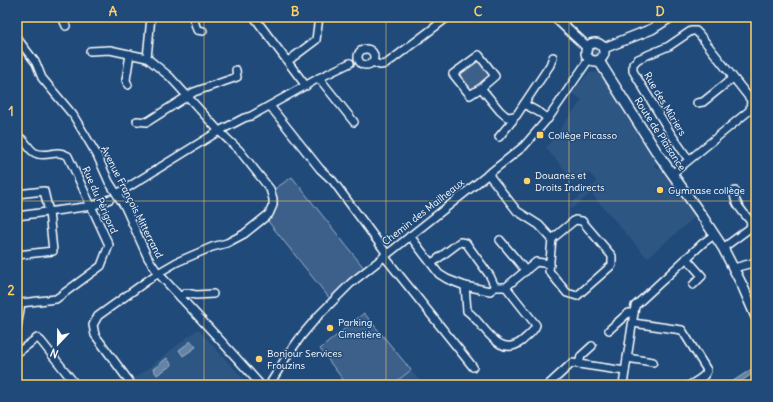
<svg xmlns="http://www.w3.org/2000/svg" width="773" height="402" font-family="Delius,sans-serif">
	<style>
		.built { fill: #2e5683 }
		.green { fill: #3c618b; stroke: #9eb0c5 }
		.water { fill: #6583a4; stroke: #a3b5c8 }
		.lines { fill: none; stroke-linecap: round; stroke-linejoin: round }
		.minor-casing { stroke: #fff; stroke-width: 10 }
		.major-casing { stroke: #fff; stroke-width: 12 }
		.minor { stroke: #1f4a7a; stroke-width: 7 }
		.major { stroke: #1f4a7a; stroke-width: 9 }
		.grid { fill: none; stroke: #ffd166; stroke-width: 1; stroke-opacity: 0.55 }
		.poi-dot { fill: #ffd166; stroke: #1f4a7a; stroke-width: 1.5 }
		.labels { text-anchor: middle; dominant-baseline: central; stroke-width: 3; stroke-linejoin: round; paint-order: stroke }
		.street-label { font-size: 10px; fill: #fff; stroke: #1f4a7a }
		.poi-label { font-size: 10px; fill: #fff; stroke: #1f4a7a; text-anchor: start }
		.neatline { fill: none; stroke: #ffd166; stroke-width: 1.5 }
		.grid-label { font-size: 13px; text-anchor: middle; font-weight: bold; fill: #ffd166 }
	</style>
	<rect width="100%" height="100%" fill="#1f4a7a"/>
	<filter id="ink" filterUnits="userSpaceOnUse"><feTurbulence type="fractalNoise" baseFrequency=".025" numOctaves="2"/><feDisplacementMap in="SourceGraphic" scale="8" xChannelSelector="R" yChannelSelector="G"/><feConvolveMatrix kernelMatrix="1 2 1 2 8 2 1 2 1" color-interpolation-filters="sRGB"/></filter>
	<g filter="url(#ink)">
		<!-- built -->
		<g class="built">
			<path d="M601,72L638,133L636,135L638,137L640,136L656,162L654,166L657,168L661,170L696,216L647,258L591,193L571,209L568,206L597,182L592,176L589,173L578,182L571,175L570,176L546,148L582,100L572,93L589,73Z"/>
			<path d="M198,329L247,383V385H137L133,380Z"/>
			<path d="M411,370L423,385L425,383L426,385H392Z"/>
		</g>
		<!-- green -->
		<g class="green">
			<circle cx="595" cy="52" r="6"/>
			<path d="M478,59L492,76L471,92L457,74Z"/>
			<path d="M292,177L364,268L352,277L330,299L267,220L273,190Z"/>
			<path d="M364,313L411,370L392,385H347L320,349Z"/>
		</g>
		<!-- water -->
		<g class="water">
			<path d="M191,341L196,347L183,356L179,350Z"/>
			<path d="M167,358L172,365L157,375L153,369Z"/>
			<path d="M756,366V371L755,372L736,385H727Z"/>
		</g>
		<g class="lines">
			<!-- minor casing -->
			<g class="minor-casing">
				<g id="minor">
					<path d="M62,17L66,26"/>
					<path d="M193,17L197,30L203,31"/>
					<path d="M254,17L306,86"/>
					<path d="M17,38L36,63L42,78L73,115L97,155L109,182L125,207L148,258L158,273L221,341L259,383"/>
					<circle cx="366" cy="57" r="8"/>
					<path d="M90,51L110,50L147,58"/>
					<path d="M288,61L316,40L319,17"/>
					<path d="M372,62L380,65L386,64L448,17"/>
					<path d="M319,78L354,122"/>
					<path d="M128,85L126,80L130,54"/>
					<path d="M481,88L470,95L453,74L479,55L495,76L481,88L500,111L507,117L516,116L524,104L542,114L548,119"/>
					<path d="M697,103L703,102L733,78"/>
					<path d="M524,104L550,65L553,57"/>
					<path d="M270,106L320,169L333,181L387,254"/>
					<path d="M137,121L147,122L194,92L237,77L236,70"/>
					<path d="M17,136C27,139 28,152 38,154C49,157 56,149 68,156L109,245L101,266L56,299L21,303L17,302"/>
					<path d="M499,137L513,120L514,116"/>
					<path d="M488,174L517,211L539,225L552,239L549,271L567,293L577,296L612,265V256L582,221L575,220L552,239"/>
					<path d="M672,174L750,110L751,100L699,34L696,31H691L669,46L638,59L633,64V71L671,134L689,160"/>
					<path d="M17,194L44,191L49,212L53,251L17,255"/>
					<path d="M117,194L219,131L244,118L251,116L319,78L350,63"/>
					<path d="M17,216L92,206L110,199"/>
					<path d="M410,236L439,274L447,279L465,286L467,311C484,323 498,360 522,341C527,336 534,332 536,325L506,287"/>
					<path d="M500,240L526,271"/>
					<path d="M723,248L750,228L751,222C745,214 731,201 735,191"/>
					<path d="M384,256L473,367"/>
					<path d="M686,258L702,276L693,285"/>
					<path d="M432,263L460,242L466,243L490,276L495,287"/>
					<path d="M734,268L756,262"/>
					<path d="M465,286L490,291L495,287H506L536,262L550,264"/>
					<path d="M180,297L186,293L196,295L213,294"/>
					<path d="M633,323L682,330L707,370C706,377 696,381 690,385"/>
					<path d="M17,328L21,303"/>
					<path d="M609,330L628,313H634"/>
					<path d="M17,353L37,338L41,341L76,385"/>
					<path d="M627,358L653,362"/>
					<path d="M579,364L581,356L592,346"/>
					<path d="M271,382L289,353L302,335L319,315L351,283L524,146L550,116L589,59"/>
					<path d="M132,385L95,335L93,325L98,316L158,273L177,262L212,247L227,243L244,234L269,214L273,205V199L270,189L239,150L219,131L170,77L147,58L151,17"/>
					<path d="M548,385L572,363L625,371"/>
					<path d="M623,385L635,306L703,243L714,235"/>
				</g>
			</g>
			<!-- major casing -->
			<g class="major-casing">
				<g id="major">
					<path d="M555,17L587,47"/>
					<circle cx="595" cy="52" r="9"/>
					<path d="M604,48L652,29L671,17"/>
					<path d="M599,61L656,151L702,216L723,248L743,287L756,317"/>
				</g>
			</g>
			<!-- minor -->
			<use href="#minor" class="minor"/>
			<!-- major -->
			<use href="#major" class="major"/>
		</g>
	</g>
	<!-- grid -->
	<path class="grid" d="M204,17V385M386,17V385M569,17V385M17,201H756"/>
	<!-- markers -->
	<g class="poi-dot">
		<rect x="536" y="131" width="8" height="8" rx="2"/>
		<circle cx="527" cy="181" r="4"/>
		<circle cx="660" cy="190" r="4"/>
		<circle cx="330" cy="328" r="4"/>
		<circle cx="259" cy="359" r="4"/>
	</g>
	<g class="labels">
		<!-- street labels -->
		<g class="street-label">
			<text transform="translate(665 104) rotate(59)">Rue des Mûriers</text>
			<text transform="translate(660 134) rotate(57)">Route de Plaisance</text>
			<text transform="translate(100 200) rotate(66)">Rue du Périgord</text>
			<text transform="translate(132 202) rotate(63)">Avenue François Mitterrand</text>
			<text transform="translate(423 212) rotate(-38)">Chemin des Mailheaux</text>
		</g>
		<!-- poi labels -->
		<g class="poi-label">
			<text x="548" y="135">Collège Picasso</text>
			<text x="535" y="175">Douanes et<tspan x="535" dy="12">Droits Indirects</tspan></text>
			<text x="668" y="190">Gymnase collège</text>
			<text x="338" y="322">Parking<tspan x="338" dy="12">Cimetière</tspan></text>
			<text x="267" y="353">Bonjour Services<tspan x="267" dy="12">Frouzins</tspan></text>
		</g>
	</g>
	<!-- margin -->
	<rect width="773" height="402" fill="none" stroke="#1f4a7a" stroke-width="44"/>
	<!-- north arrow -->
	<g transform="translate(58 344) rotate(202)" stroke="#1f4a7a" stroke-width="3" paint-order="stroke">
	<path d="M0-3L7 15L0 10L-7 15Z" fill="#ffffff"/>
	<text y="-6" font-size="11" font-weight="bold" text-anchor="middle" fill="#ffffff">N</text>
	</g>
	<rect x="22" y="22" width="729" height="358" class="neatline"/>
	<g class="grid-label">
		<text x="113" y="16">A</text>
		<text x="295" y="16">B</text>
		<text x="478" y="16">C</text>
		<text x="660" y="16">D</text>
		<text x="11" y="116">1</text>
		<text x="11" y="295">2</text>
	</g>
</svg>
